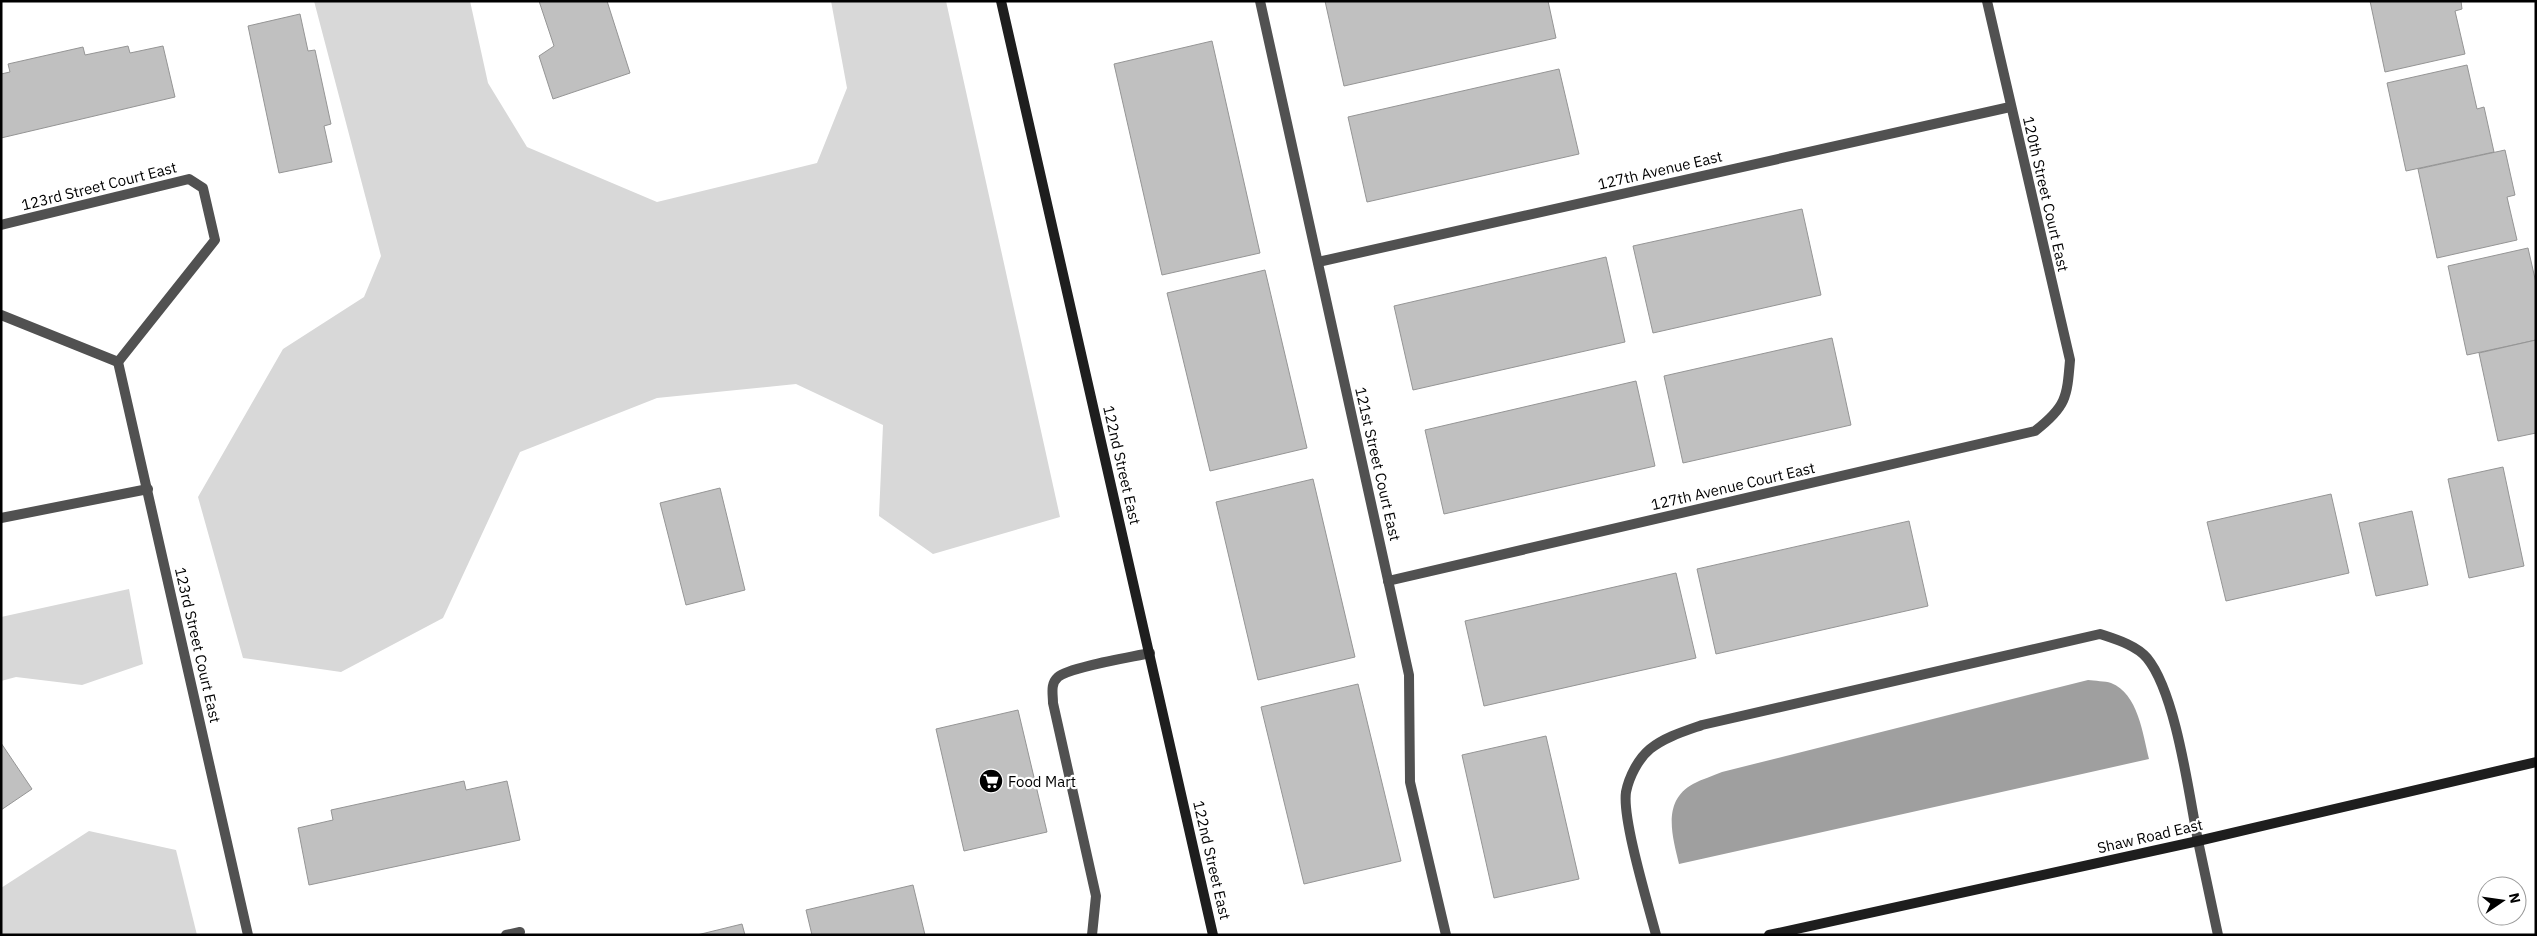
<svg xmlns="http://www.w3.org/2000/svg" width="2537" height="936" font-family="'IBM Plex Sans',sans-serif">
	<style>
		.green { fill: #d8d8d8 }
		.water { fill: #9f9f9f }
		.building { fill: #c0c0c0; stroke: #959595 }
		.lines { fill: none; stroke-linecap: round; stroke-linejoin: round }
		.lane { stroke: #515151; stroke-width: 10 }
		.street { stroke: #515151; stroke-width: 10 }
		.secondary { stroke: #1e1e1e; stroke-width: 10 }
		.labels { text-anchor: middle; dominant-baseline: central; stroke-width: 4.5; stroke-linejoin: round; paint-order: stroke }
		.street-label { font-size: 15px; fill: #000; stroke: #fff }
		.poi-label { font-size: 15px; fill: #000; stroke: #fff; text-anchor: start }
	</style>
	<rect width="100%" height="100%" fill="#fff"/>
	<!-- green -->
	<g class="green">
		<path d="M314,1H470L488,83L527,147L657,202L817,163L847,88L831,1H946L1060,517L933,554L879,516L883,425L796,384L657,398L520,452L443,618L341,672L243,658L198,497L283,349L364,297L381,256Z"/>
		<path d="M129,589L143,664L82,685L16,677L1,681V617Z"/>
		<path d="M89,831L176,850L197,935H1V888Z"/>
	</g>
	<!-- water -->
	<path class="water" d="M2088,680C2095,681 2105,681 2111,683C2138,693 2143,735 2149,759L1679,864C1672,835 1662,801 1693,784C1702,779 1713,776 1722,772Z"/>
	<!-- building -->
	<g class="building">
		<path d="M539,1H607L630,73L553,99L539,56L554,46Z"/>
		<path d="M1325,1H1548L1556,38L1344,86Z"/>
		<path d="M2370,1H2461L2462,9L2455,11L2465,54L2385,72Z"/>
		<path d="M300,14L308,51L315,50L331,124L324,126L332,162L279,173L248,26Z"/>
		<path d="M1212,41L1260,253L1162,275L1114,64Z"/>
		<path d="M128,46L130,53L163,46L175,97L1,138V74L10,72L8,64L83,47L85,55Z"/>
		<path d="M2467,65L2477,109L2484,107L2494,152L2406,171L2387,83Z"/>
		<path d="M1559,69L1579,154L1367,202L1348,117Z"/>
		<path d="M2505,150L2515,195L2507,197L2517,240L2437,258L2418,169Z"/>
		<path d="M1802,209L1821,295L1653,333L1633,246Z"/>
		<path d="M2528,248L2536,283V340L2467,355L2448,266Z"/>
		<path d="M1606,257L1625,342L1413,390L1394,306Z"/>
		<path d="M1265,270L1307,448L1210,471L1167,293Z"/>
		<path d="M1832,338L1851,425L1683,463L1664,376Z"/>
		<path d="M2536,340V433L2498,441L2479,353Z"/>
		<path d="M1636,381L1655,466L1444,514L1425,430Z"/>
		<path d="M2503,467L2524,566L2469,578L2448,479Z"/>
		<path d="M1313,479L1355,657L1258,680L1216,502Z"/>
		<path d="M720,488L745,590L686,605L660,503Z"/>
		<path d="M2331,494L2349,573L2226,601L2207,522Z"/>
		<path d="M2412,511L2428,585L2376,596L2359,523Z"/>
		<path d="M1909,521L1928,606L1716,654L1697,569Z"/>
		<path d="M1676,573L1696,658L1484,706L1465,621Z"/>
		<path d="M1358,684L1401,861L1304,884L1261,707Z"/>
		<path d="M1018,710L1047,832L964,851L936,729Z"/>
		<path d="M1546,736L1579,879L1494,898L1462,755Z"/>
		<path d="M1,743L32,789L1,810Z"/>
		<path d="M464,781L466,790L507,781L520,840L309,885L298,828L333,820L331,810Z"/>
		<path d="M913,885L925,935H812L806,910Z"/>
		<path d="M742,924L745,935H697Z"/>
	</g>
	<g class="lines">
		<!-- lane -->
		<g class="lane">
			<path d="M1,518L148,489"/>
			<path d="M506,935L520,932"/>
			<path d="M1092,935L1096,896L1053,703C1053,694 1050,684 1058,677C1069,667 1132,657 1150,653"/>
			<path d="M1656,935C1648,904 1622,819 1626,792C1629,777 1638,759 1650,749C1665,737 1685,731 1702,725L2100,634C2115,639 2136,645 2147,658C2176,693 2189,795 2198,841"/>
		</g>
		<!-- street -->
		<g class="street">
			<path d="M1260,1L1409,675L1410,782L1446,935"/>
			<path d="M1,225L189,179L203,188L215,240L118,362"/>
			<path d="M1318,262L2010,107"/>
			<path d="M1,315L118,362"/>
			<path d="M118,362L248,935"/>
			<path d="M1388,581L2035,431C2066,407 2067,398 2070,360L1987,1"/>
			<path d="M2198,841L2218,935"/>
		</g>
		<!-- secondary -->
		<g class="secondary">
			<path d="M1001,1L1213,935"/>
			<path d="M1769,935L2198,841L2536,762"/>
		</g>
	</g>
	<!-- icons -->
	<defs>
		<g id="supermarket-disc" transform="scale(1.25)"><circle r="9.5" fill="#000" stroke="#fff"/><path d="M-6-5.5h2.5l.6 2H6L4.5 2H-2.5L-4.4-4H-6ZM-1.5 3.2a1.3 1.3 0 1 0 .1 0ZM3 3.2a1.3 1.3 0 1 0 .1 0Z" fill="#fff"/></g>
	</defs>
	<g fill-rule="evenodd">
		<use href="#supermarket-disc" x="991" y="781"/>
	</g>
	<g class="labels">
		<!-- street labels -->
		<g class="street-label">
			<text transform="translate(1660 170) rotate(-13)">127th Avenue East</text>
			<text transform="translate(99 186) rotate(-14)">123rd Street Court East</text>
			<text transform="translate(2046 194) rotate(77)">120th Street Court East</text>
			<text transform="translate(1378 464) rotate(77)">121st Street Court East</text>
			<text transform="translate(1122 465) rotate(77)">122nd Street East</text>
			<text transform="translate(1733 486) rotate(-13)">127th Avenue Court East</text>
			<text transform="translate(198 645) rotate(77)">123rd Street Court East</text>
			<text transform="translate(2150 836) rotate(-13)">Shaw Road East</text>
			<text transform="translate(1212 860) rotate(77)">122nd Street East</text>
		</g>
		<!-- poi labels -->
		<g class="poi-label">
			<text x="1008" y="781">Food Mart</text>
		</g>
	</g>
	<!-- border -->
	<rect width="2537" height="936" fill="none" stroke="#000000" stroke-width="5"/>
	<!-- north arrow -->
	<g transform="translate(2502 901) rotate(77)"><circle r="24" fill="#ffffff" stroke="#999999"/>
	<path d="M0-4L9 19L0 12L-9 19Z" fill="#000000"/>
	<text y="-8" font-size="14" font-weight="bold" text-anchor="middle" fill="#000000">N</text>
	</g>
</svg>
